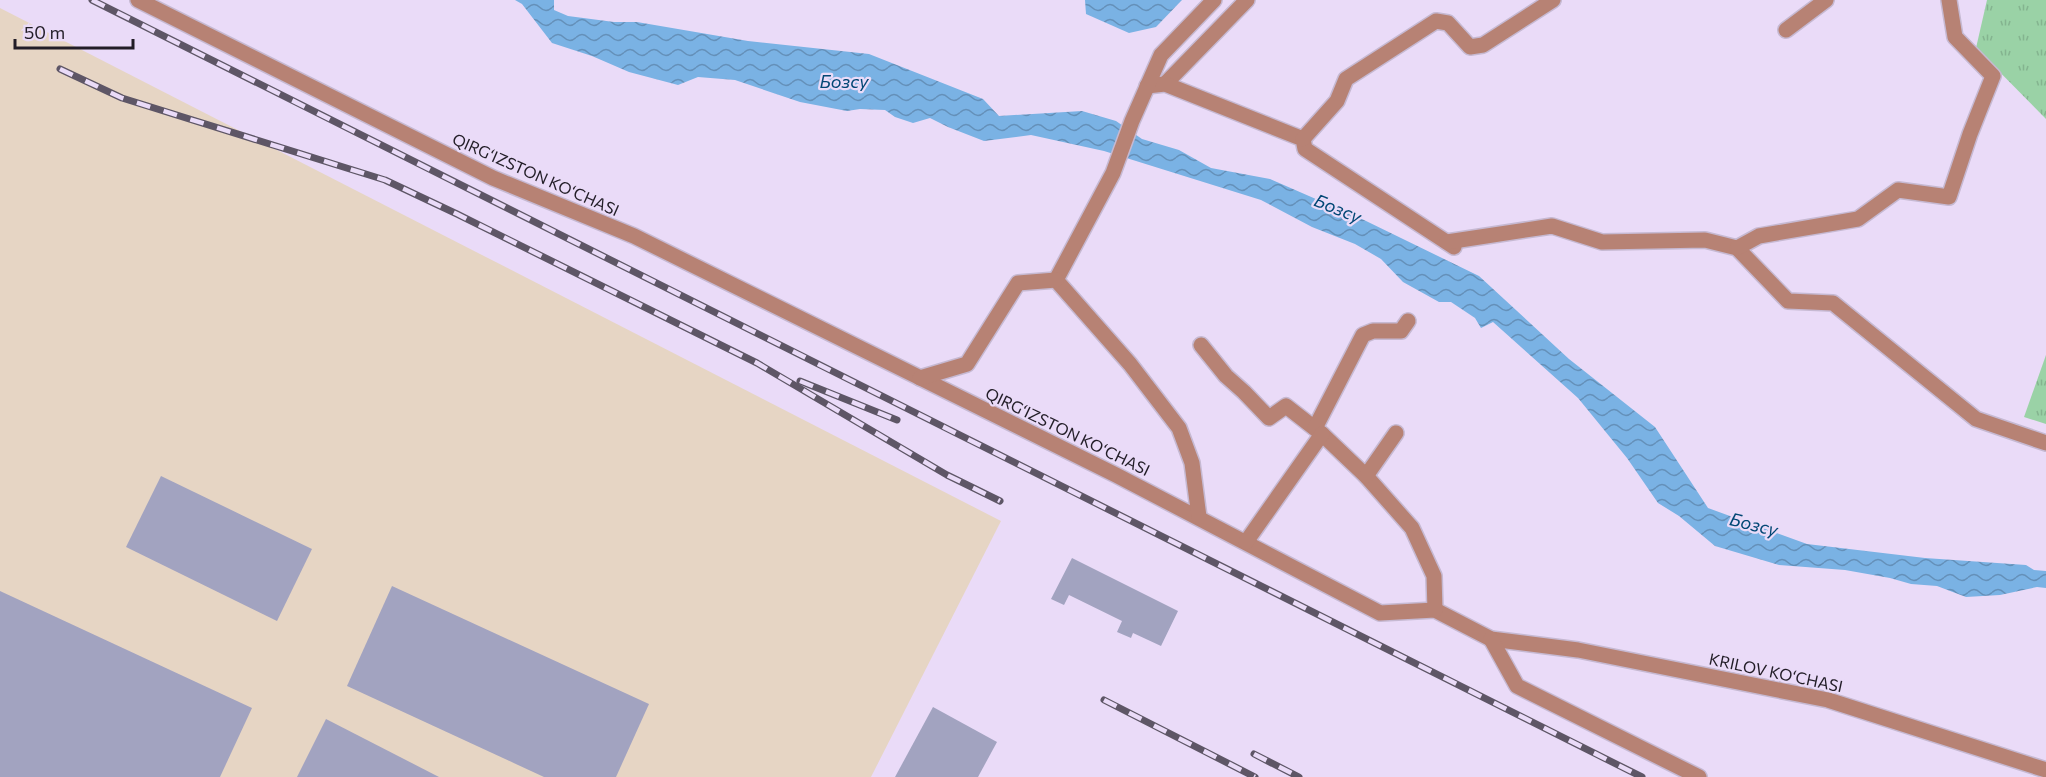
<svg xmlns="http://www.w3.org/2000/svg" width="2046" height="777" font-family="Commissioner,sans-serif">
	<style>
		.industrial { fill: #e6d5c4 }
		.grass { fill: url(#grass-tufts) }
		.water { fill: url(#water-waves) }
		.building { fill: #a2a3c0 }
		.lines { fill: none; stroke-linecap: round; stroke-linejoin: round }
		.minor-casing { stroke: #c6b9d2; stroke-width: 18 }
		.minor { stroke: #b78274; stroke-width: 15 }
		.rail-casing { stroke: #5e5666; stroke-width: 7 }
		.rail { stroke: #eadbf8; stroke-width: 4.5; stroke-dasharray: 14; stroke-linecap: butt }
		.labels { text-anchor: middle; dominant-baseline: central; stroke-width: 4.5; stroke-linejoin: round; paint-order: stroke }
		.street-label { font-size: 16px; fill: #221d27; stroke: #eadbf8 }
		.water-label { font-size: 18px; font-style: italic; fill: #024775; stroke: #eadbf8 }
	</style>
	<defs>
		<pattern id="grass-tufts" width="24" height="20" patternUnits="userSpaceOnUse" patternTransform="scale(1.5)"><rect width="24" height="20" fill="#9ad2a6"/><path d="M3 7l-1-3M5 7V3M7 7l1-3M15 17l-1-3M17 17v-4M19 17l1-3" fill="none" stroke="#84b48f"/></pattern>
		<pattern id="water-waves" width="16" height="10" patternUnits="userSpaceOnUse" patternTransform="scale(1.5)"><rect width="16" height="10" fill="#7ab2e4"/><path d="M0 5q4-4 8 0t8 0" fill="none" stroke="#6490b9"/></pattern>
	</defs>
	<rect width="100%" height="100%" fill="#eadbf8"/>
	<!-- industrial -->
	<path class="industrial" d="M0,8L1001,521L871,777H0Z"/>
	<!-- grass -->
	<g class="grass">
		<path d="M1987,0H2046V119L1976,48Z"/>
		<path d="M2046,355V424L2024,417Z"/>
	</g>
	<!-- water -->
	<g class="water">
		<path d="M515,0H554V10L568,16L614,22H637L748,41L869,54L983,99L999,116L1082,111L1116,121L1142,139L1179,150L1211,168L1270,179L1364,220L1479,276L1569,359L1655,427L1708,508L1807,544L1925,558L2026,565L2034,570L2046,571V588L2037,587L2000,595L1966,597L1937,586L1911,584L1890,578L1845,570L1779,565L1715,546L1679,516L1658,503L1627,458L1578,398L1493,322L1481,328L1475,318L1451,302H1439L1403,282L1381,259L1355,244L1312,227L1261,200L1104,151L1031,135L984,141L948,127L930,118L913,123L895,117L885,110L860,109L847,111L800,102L735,80L698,77L678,85L629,72L592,56L552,43L522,4Z"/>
		<path d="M1085,0H1182L1156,27L1129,33L1086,14Z"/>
	</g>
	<!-- building -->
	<g class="building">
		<path d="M161,476L312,549L277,621L126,547Z"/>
		<path d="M1072,558L1178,611L1161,646L1133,633L1131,638L1117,632L1122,621L1069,595L1064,605L1051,599Z"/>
		<path d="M392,586L649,704L616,777H544L347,686Z"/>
		<path d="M0,591L252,708L220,777H0Z"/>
		<path d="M933,707L997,742L978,777H895Z"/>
		<path d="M326,719L439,777H297Z"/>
	</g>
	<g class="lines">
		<!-- minor casing -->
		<g class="minor-casing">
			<g id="minor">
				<path d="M138,0L493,178L634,236L1116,475L1380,613L1435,610L1491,639L1578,650L1828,700L2046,770"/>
				<path d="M1786,30L1826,0"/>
				<path d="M1165,84L1247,0"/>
				<path d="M1147,86L1165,84L1303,139L1305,149L1454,247"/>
				<path d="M1303,139L1337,101L1346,79L1436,21L1448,23L1470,47L1483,45L1553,0"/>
				<path d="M1447,242L1552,226L1602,242L1705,240L1737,248L1788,301L1833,303L1976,419L2046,443"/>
				<path d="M1737,248L1759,236L1858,219L1898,190L1949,197L1970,134L1993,76L1955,37L1949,0"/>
				<path d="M1056,280L1113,173L1132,121L1161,55L1214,0"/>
				<path d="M1056,280L1130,364L1179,428L1192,463L1199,517"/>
				<path d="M1201,345L1226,376L1244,392L1269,418L1286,406L1322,434L1366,476L1412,528L1434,576L1435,610"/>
				<path d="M920,378L967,364L1018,283L1056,280"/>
				<path d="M1315,428L1363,335L1373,331H1401L1408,321"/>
				<path d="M1366,476L1396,433"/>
				<path d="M1246,542L1322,434"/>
				<path d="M1491,639L1517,686L1699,777"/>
			</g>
		</g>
		<!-- minor -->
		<use href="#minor" class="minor"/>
		<!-- rail casing -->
		<g class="rail-casing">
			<g id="rail">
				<path d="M92,0L1642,777"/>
				<path d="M60,69L122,98L385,180L457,214L757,363L947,475L1000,501"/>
				<path d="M800,381L897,420"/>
				<path d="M1104,700L1255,777"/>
				<path d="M1254,754L1299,777"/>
			</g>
		</g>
		<!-- rail -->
		<use href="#rail" class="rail"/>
	</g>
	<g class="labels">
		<!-- street labels -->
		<g class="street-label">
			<text transform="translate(536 174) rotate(24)">QIRG‘IZSTON KO‘CHASI</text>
			<text transform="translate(1068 431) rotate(26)">QIRG‘IZSTON KO‘CHASI</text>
			<text transform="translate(1776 672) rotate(12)">KRILOV KO‘CHASI</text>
		</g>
		<!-- water labels -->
		<g class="water-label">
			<text x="844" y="81">Бозсу</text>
			<text transform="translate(1338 208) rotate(22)">Бозсу</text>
			<text transform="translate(1754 524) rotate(14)">Бозсу</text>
		</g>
	</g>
	<!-- scale -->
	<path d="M15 39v9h118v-9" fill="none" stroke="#221d27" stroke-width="3"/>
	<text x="24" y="39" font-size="18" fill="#221d27" stroke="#eadbf8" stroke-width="4.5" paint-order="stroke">50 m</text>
</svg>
